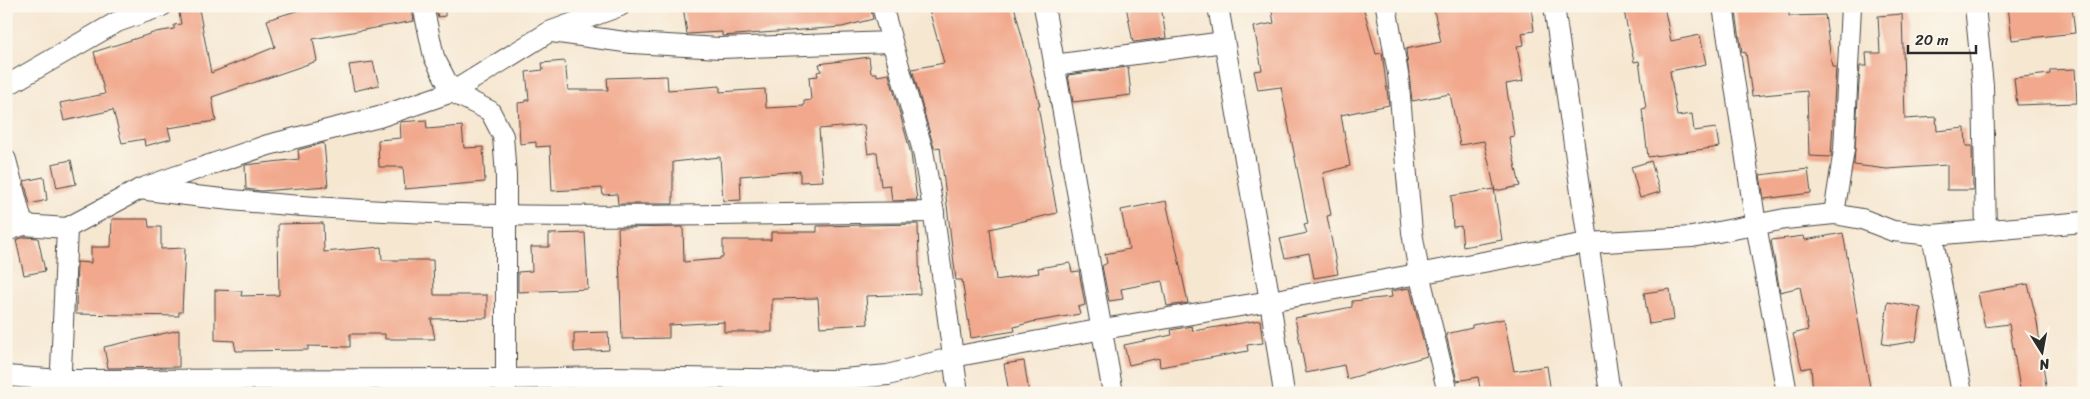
<svg xmlns="http://www.w3.org/2000/svg" width="2090" height="399" font-family="Sriracha,sans-serif">
	<style>
		.building { fill: #f1a88c }
		.lines { fill: none; stroke-linecap: round; stroke-linejoin: round }
		.minor-casing { stroke: #494744; stroke-width: 22 }
		.minor { stroke: #fff; stroke-width: 20 }
	</style>
	<rect width="100%" height="100%" fill="#fbf7ec"/>
	<filter id="ink" filterUnits="userSpaceOnUse"><feTurbulence type="fractalNoise" baseFrequency=".02" numOctaves="2"/><feDisplacementMap in="SourceGraphic" scale="10" xChannelSelector="R" yChannelSelector="G"/><feConvolveMatrix kernelMatrix="1 2 1 2 8 2 1 2 1" color-interpolation-filters="sRGB"/></filter>
	<filter id="wash" filterUnits="userSpaceOnUse"><feTurbulence type="fractalNoise" baseFrequency=".0096" numOctaves="4" result="noise"/><feDisplacementMap in="SourceGraphic" scale="20" xChannelSelector="R" yChannelSelector="G"/><feGaussianBlur stdDeviation="1.12" result="paint"/><feColorMatrix in="noise" values="0 0 0 0 0 0 0 0 0 0 0 0 0 0 0 0 0 1.4 0 .05"/><feComposite in="paint" operator="in"/></filter>
	<g filter="url(#wash)">
		<rect width="100%" height="100%" fill="#f6e7d1"/>
		<g id="blocks">
			<!-- building -->
			<g class="building">
				<path d="M312,6L314,11L332,6H411L414,21L313,39L317,61L212,97L216,121L168,128L171,139L145,146L144,139L122,143L113,110L64,121L60,103L105,94L94,52L156,32L174,29V25L181,24L179,13L199,9L211,73L275,47L267,20Z"/>
				<path d="M435,6H445V16L438,17Z"/>
				<path d="M683,6H870L873,19L842,27L722,36V32L687,34Z"/>
				<path d="M928,6H1014L1040,106H1038L1057,213L990,229L996,280L1039,273L1038,268L1070,263L1072,272L1079,271L1085,305L1078,307L1080,314L1032,322L1014,327L1015,331L971,338L962,280H956L940,147L934,148L912,69L944,63Z"/>
				<path d="M1126,6H1161L1166,38L1133,42Z"/>
				<path d="M1271,6H1363L1376,54L1382,53L1389,105L1341,115L1350,166L1323,173L1331,215L1327,216L1338,274L1314,278L1309,253L1285,258L1280,239L1307,233L1304,225L1308,224L1281,87L1258,90L1254,71L1262,70L1254,27L1274,23Z"/>
				<path d="M1433,6H1531L1534,31L1522,33L1524,45L1517,46L1523,81L1506,84L1514,136L1509,137L1520,186L1495,191L1484,141L1460,145L1450,94L1412,101L1406,49L1441,42Z"/>
				<path d="M1623,6H1664L1671,41L1700,35L1706,64L1670,71L1677,116L1692,114L1694,131L1716,128L1719,147L1648,157L1642,109L1646,108L1639,61L1634,62Z"/>
				<path d="M1735,6H1789V16L1825,15L1832,67H1836L1831,157L1809,156L1807,91L1752,96L1746,53L1742,52Z"/>
				<path d="M2008,6H2072L2075,33L2012,40Z"/>
				<path d="M1902,14L1905,119L1936,117L1937,131L1965,128L1966,146H1972L1973,190H1947V165L1887,169L1854,165L1860,66H1867L1866,53H1880L1878,16Z"/>
				<path d="M869,57L871,73H877V76L889,74L911,154L917,200L892,201L890,185L881,186L877,152L868,154L864,125L819,129L823,181L800,182V171L740,176L741,200L723,201L720,157L673,162V204H618L617,194L603,195L602,188L552,191L550,146L536,147V142L520,144L518,103L526,102V100H529L526,72L543,70L542,63L565,61L568,90H608L607,78L667,76L668,90L720,86V92L765,89L766,108L804,106V101L811,100L809,77L818,76L817,72L821,71L819,64Z"/>
				<path d="M373,62L379,85L354,91L349,65Z"/>
				<path d="M1128,67L1131,95L1073,102L1068,75Z"/>
				<path d="M2075,69L2077,103L2017,105L2014,78L2050,74V70Z"/>
				<path d="M426,120L427,129L462,126L464,148L483,147L485,182L405,189L403,167H379L378,140L401,138L400,122Z"/>
				<path d="M324,143L328,186L261,191L246,189L245,165L299,159L298,150Z"/>
				<path d="M71,160L76,184L57,188L52,164Z"/>
				<path d="M1651,161L1660,192L1640,198L1631,167Z"/>
				<path d="M1808,169L1811,193L1764,199L1760,175Z"/>
				<path d="M44,177L47,200L30,204L24,181Z"/>
				<path d="M1494,189L1502,240L1463,247L1461,226L1453,227L1451,196Z"/>
				<path d="M1166,201L1188,303L1167,306L1162,281L1121,289L1123,299L1109,301L1102,266L1107,263L1105,254L1129,249L1121,210Z"/>
				<path d="M112,219H148L149,227H161V249L185,248L182,312H179V316L76,314L77,262L91,263V247H111Z"/>
				<path d="M323,223L324,252L381,247L382,260H433L434,295H487V318L431,319L435,339H385V334H350V347L308,346V350L236,351L234,341L215,340V290L242,291L241,296L279,295L278,224Z"/>
				<path d="M918,224L920,294L866,296L868,324L820,327L818,298L772,299V332H724V322L669,325V338L622,339L618,228L683,227L684,262L720,259V257H723V240H771V232H817V226Z"/>
				<path d="M585,233L588,289L518,292V272L532,271L531,247H549V234Z"/>
				<path d="M1843,233L1871,393H1813L1811,367L1802,369L1793,334L1808,330L1800,287L1780,292L1771,240L1804,236L1805,240Z"/>
				<path d="M25,237L38,238L45,271L24,275L16,240Z"/>
				<path d="M2028,284L2037,322L2047,393H2025L2024,389H2020L2009,324L1985,327L1978,293Z"/>
				<path d="M1410,288L1427,356L1347,379L1344,365L1306,373L1295,318L1352,307V301L1392,297L1391,291Z"/>
				<path d="M1670,289L1674,320L1649,324L1644,293Z"/>
				<path d="M1888,302L1921,308L1916,341L1892,345L1882,344Z"/>
				<path d="M1504,319L1514,371L1547,366L1551,393H1481L1478,377L1457,381L1446,334L1472,328V325Z"/>
				<path d="M1260,320L1263,343L1247,345L1248,351L1160,367L1159,358L1129,365L1124,345L1172,335L1171,330L1192,326L1193,331Z"/>
				<path d="M179,330V367L108,368L104,347Z"/>
				<path d="M608,332L609,350L574,352V333Z"/>
				<path d="M1024,361L1029,393H1009L1004,364Z"/>
			</g>
		</g>
	</g>
	<g filter="url(#ink)">
		<use href="#blocks" fill-opacity="0" stroke="#494744" stroke-width="1"/>
		<g class="lines">
			<!-- minor casing -->
			<g class="minor-casing">
				<g id="minor">
					<path d="M423,6L434,57L452,92L490,111L503,136L506,176V392"/>
					<path d="M882,6L923,151L933,208L958,393"/>
					<path d="M1044,6L1113,393"/>
					<path d="M1218,6L1270,301L1284,393"/>
					<path d="M1386,6L1398,74L1412,232L1419,273L1448,393"/>
					<path d="M1554,6L1610,393"/>
					<path d="M1723,6L1756,225L1787,393"/>
					<path d="M1851,6L1844,150L1834,214L1862,219L1893,231L1932,235L2084,222"/>
					<path d="M1975,6L1983,86L1986,231"/>
					<path d="M552,32L632,43L720,48L891,42"/>
					<path d="M1054,65L1224,42"/>
					<path d="M6,86L117,22L162,6"/>
					<path d="M6,160L23,225"/>
					<path d="M140,189C403,226 669,215 934,212"/>
					<path d="M6,231L23,225L67,228L140,189L171,178L268,145L379,117L452,92L549,32L620,6"/>
					<path d="M1932,235L1962,393"/>
					<path d="M6,376L61,380L507,379L607,377L832,380L888,375L953,357L1103,329L1270,301L1587,243L1692,237L1785,219L1834,214"/>
					<path d="M60,393L67,228"/>
				</g>
			</g>
			<!-- minor -->
			<use href="#minor" class="minor"/>
		</g>
	</g>
	<!-- margin -->
	<rect width="2090" height="399" fill="none" stroke="#fbf7ec" stroke-width="25"/>
	<!-- north arrow -->
	<g transform="translate(2042 352) rotate(169)" stroke="#fbf7ec" stroke-width="4" paint-order="stroke">
	<path d="M0-4L9 19L0 12L-9 19Z" fill="#2b2b2b"/>
	<text y="-8" font-size="14" font-weight="bold" text-anchor="middle" fill="#2b2b2b">N</text>
	</g>
	<!-- scale -->
	<path d="M1908 45v8h68v-8" fill="none" stroke="#2b2b2b" stroke-width="2.5"/>
	<text x="1915" y="45" font-size="15" fill="#2b2b2b" stroke="#fbf7ec" stroke-width="4" paint-order="stroke">20 m</text>
</svg>
